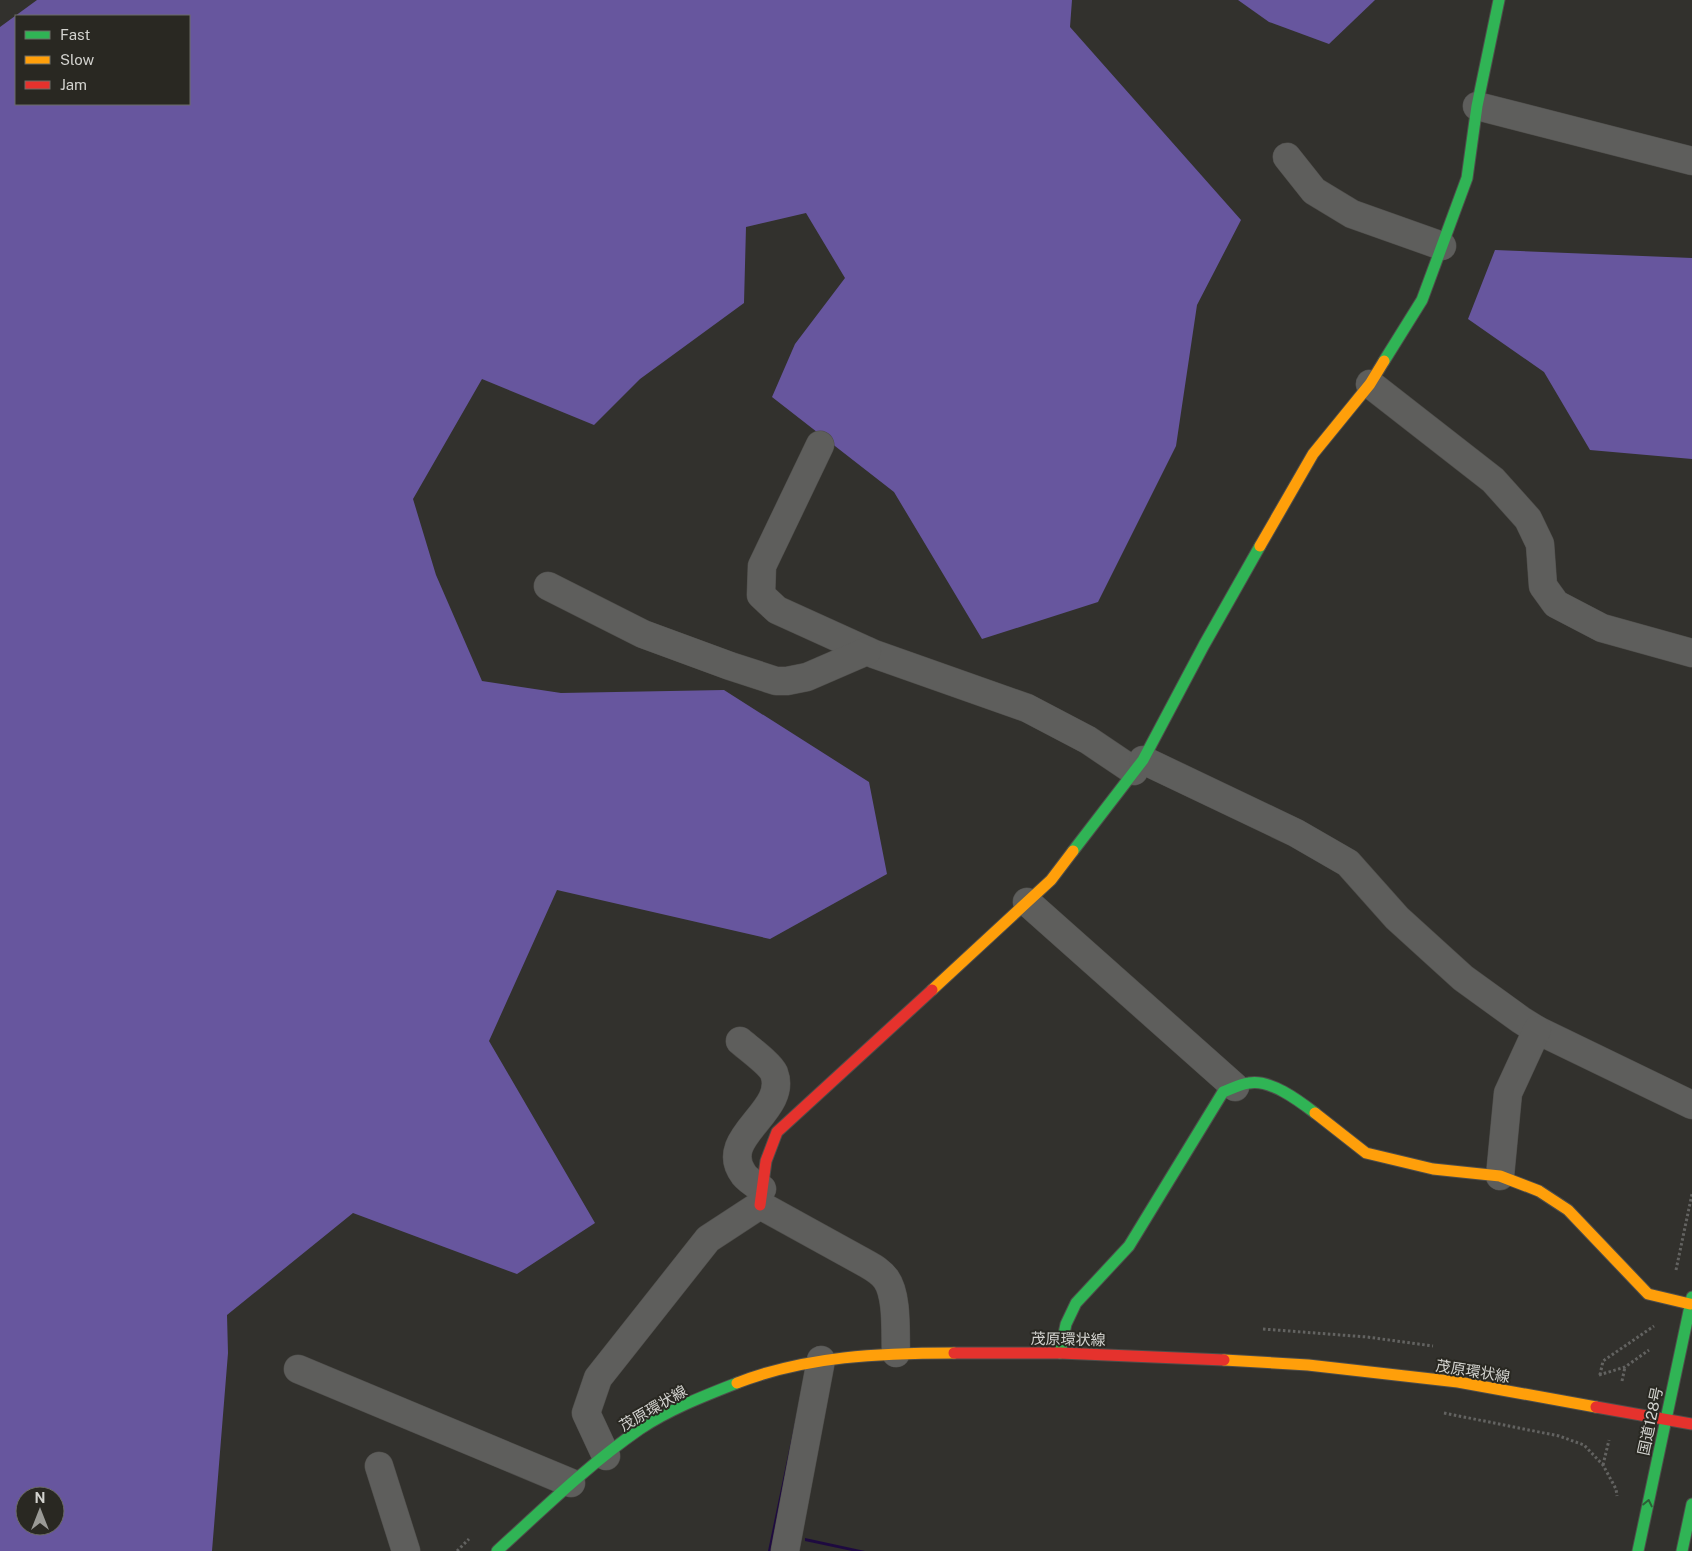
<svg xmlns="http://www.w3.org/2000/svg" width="1692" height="1551" font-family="'Public Sans','Noto Sans JP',sans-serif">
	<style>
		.forest { fill: #67569e; fill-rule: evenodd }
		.water { fill: #1e0a40 }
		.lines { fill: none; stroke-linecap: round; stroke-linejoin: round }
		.street-casing { stroke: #4e4d4a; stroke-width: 29 }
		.fast-casing { stroke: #4e4d4a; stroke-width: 13 }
		.slow-casing { stroke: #4e4d4a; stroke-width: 13 }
		.jam-casing { stroke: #4e4d4a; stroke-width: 13 }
		.path { stroke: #636361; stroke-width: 3; stroke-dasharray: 2.5 2.5; stroke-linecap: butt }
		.street { stroke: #5e5e5c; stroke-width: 28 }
		.fast { stroke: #30b455; stroke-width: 11 }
		.slow { stroke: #ff9f0a; stroke-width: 11 }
		.jam { stroke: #e5322d; stroke-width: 11 }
		.oneway { stroke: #2c6036 }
		.labels { text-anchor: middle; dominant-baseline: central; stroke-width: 4; stroke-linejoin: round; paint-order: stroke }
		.street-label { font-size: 15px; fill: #d2d2ce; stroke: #292822 }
	</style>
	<rect width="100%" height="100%" fill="#32312d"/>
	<!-- forest -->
	<g class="forest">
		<path d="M37,0H1072L1070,27L1241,220L1197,305L1176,446L1098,602L982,639L894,492L772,397L795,344L845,278L806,213L746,227L744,303L640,379L594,425L482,379L413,499L436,575L482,681L561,693L724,690L869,782L887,874L770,939L557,890L489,1041L595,1223L517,1274L353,1213L227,1315L228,1353L212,1551H0V27ZM16,16H189V104H16ZM25,1496H55V1526H25Z"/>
		<path d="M1238,0H1375L1329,44L1269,22Z"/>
		<path d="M1495,250L1692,258V459L1590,450L1544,372L1468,319Z"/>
	</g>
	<!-- water -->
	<g class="water">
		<path d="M798,1407V1423L771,1551H768Z"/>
		<path d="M805,1538L865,1551H852L805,1541Z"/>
	</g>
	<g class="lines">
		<!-- street casing -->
		<g class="street-casing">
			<g id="street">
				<path d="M1477,106L1692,161"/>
				<path d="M1287,157L1314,191L1352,214L1442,246"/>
				<path d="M1370,384L1493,480L1528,519L1540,544L1543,586L1556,604L1602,628L1692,653"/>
				<path d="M820,445L762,566L761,595L777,610L874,654L1027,708L1088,740L1134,771"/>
				<path d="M548,586L643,634L730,666L776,681H787L807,677L867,651"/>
				<path d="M1143,760L1296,833L1348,863L1397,918L1463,978L1521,1020L1537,1030L1692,1105"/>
				<path d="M1027,902L1235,1087"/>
				<path d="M740,1041C748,1048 770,1064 774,1073C789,1112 715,1137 744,1175C748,1180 756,1185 762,1189"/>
				<path d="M1500,1176L1508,1093L1537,1030"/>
				<path d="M298,1369L571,1483"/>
				<path d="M606,1456L586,1413L598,1378L708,1239L760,1205L867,1264C874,1268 881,1272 886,1279C898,1296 895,1333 896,1353"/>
				<path d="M379,1466L406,1551"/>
				<path d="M785,1551L821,1360"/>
			</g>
		</g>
		<!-- fast casing -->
		<g class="fast-casing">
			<g id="fast">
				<path d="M1384,361L1422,300L1467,178L1477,106L1499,0"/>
				<path d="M1073,851L1143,760L1204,645L1260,546"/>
				<path d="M1060,1353L1066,1324L1076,1303L1129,1246L1223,1092C1231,1089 1240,1084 1249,1083C1270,1079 1298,1100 1315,1113"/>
				<path d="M497,1551C543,1509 588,1465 640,1429C670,1409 704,1396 737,1383"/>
				<path d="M1638,1551L1692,1297"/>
				<path d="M1682,1551L1692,1504"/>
			</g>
		</g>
		<!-- slow casing -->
		<g class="slow-casing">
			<g id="slow">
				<path d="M1260,546L1313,454L1370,384L1384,361"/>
				<path d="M932,990L1051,880L1073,851"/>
				<path d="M1315,1113L1366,1153L1433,1169L1500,1176L1539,1191L1568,1210L1648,1294L1690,1304"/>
				<path d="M1224,1360L1308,1365L1458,1382L1596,1407"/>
				<path d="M737,1383C806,1356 881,1353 954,1353"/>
			</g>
		</g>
		<!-- jam casing -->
		<g class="jam-casing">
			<g id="jam">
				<path d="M760,1205L766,1161L777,1132L932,990"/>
				<path d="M954,1353H1060L1224,1360"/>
				<path d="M1596,1407L1692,1424"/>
			</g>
		</g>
		<!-- path -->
		<g class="path">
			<path d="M1676,1270L1692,1194"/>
			<path d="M1263,1329L1367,1337L1433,1346"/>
			<path d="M1599,1375L1625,1367L1649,1350"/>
			<path d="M1600,1375L1603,1361L1654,1326"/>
			<path d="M1622,1381L1625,1367"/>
			<path d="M1444,1413L1559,1436L1584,1445L1603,1465L1616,1489L1617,1496"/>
			<path d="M1603,1465L1609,1440"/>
			<path d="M457,1551L469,1539"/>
		</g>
		<!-- street -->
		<use href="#street" class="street"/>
		<!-- fast -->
		<use href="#fast" class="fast"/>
		<!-- slow -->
		<use href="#slow" class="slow"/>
		<!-- jam -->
		<use href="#jam" class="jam"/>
	</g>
	<!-- one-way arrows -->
	<defs><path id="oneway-chevron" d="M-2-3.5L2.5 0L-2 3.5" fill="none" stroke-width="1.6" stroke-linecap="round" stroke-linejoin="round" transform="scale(1.25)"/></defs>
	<use class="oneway" href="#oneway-chevron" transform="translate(1648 1503) rotate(-78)"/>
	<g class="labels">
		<!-- street labels -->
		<g class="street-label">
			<text transform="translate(1068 1339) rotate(1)">茂原環状線</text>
			<text transform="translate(1473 1371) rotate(9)">茂原環状線</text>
			<text transform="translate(653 1408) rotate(-30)">茂原環状線</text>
			<text transform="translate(1650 1421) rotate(-78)">国道128号</text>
		</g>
	</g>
	<!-- legend -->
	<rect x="15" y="15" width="175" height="90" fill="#292822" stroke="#6d6c67"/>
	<rect x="25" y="31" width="25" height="8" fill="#30b455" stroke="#6d6c67"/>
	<text x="60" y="40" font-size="15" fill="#d2d2ce">Fast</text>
	<rect x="25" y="56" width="25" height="8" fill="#ff9f0a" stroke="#6d6c67"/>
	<text x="60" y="65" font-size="15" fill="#d2d2ce">Slow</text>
	<rect x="25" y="81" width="25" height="8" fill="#e5322d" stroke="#6d6c67"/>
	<text x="60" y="90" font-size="15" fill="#d2d2ce">Jam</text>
	<!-- north arrow -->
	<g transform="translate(40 1511)"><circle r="24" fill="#292822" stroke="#6d6c67"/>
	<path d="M0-4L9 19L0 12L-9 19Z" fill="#9a9a96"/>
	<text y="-8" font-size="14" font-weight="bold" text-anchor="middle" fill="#d2d2ce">N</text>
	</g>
</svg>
